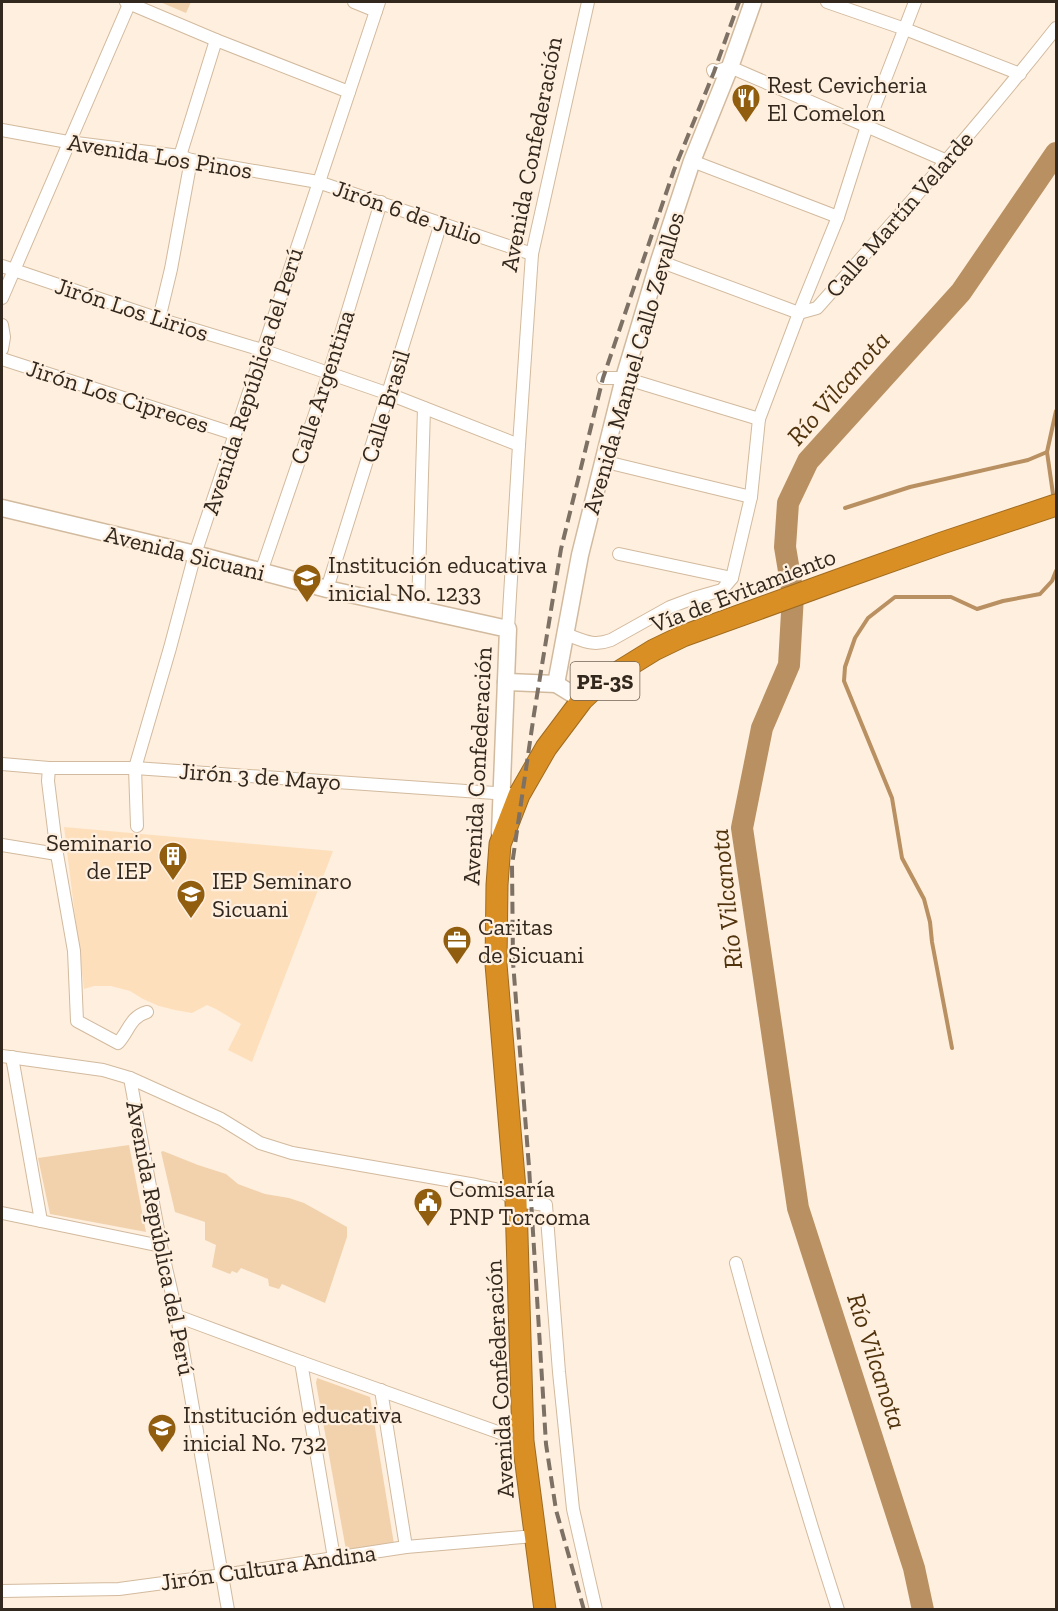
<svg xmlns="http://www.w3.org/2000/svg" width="1058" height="1611" font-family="'Zilla Slab',serif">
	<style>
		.built { fill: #fedfbc }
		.green { fill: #f2d2ad }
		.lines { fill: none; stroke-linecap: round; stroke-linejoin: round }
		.stream { stroke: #b99061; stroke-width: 4 }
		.river { stroke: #b99061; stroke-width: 22 }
		.street-casing { stroke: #d2ba9e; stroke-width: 14 }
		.secondary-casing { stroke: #d2ba9e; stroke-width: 19 }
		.highway-casing { stroke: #9f6b21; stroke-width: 23 }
		.street { stroke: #fff; stroke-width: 12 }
		.secondary { stroke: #fff; stroke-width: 16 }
		.highway { stroke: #d98f23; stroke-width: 21 }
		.rail { stroke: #7d7165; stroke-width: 4; stroke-dasharray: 12 6; stroke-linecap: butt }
		.labels { text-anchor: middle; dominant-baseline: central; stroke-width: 4.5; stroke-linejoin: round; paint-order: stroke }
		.shield { fill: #ffefde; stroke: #706458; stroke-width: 1.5 }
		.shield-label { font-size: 22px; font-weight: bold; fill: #32281e }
		.poi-label { font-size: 24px; fill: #32281e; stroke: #ffefde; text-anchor: start }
		.street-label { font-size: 24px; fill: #32281e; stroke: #ffefde }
		.water-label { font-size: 26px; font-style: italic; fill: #51340d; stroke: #ffefde }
	</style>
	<rect width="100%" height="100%" fill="#ffefde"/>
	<!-- built -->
	<path class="built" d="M64,827L333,851L252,1062L228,1050L241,1024L216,1009L207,1005L192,1013L175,1010L159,1006L143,999L130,991L111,986H94L84,989Z"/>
	<!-- green -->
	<g class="green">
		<path d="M160,2H191L186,13Z"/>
		<path d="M129,1145L146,1232L50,1214L38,1158Z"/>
		<path d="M163,1151L198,1165L226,1174L238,1184L265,1194L289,1198L304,1203L347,1227V1237L325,1303L282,1284L279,1289L269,1286L268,1279L241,1268L237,1273L232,1271L230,1274L212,1267L216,1245L205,1240V1222L175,1212L161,1152Z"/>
		<path d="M317,1378L370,1397L394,1544L346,1550L316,1383Z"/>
	</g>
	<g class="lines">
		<!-- stream -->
		<g class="stream">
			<path d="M1053,494L1047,452L1056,411"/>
			<path d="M845,508L910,487L1028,460L1047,452"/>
			<path d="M952,1048L932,942L930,922L924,899L902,858L892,798L844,681L845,667L855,638L868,618L895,597H951L977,609L1003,601L1040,594L1052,581L1056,571"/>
		</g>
		<!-- river -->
		<path class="river" d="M923,1610L914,1568L798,1208L742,828L762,728L789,665L793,595L785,547L788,503L808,461L961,292L1056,153"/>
		<!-- street casing -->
		<g class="street-casing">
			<g id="street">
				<path d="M126,2L216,40L349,92"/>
				<path d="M354,2L376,11"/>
				<path d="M827,2L905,29L1020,74"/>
				<path d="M713,70L714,72L730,67L947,161"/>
				<path d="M2,130L68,142L180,156L191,160L318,182L532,254"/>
				<path d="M180,156L216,40"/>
				<path d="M692,161L838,217"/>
				<path d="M659,261L799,313"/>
				<path d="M2,266L159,319L262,350L389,394L519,445"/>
				<path d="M2,298L130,2"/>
				<path d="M799,313L817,308C899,216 980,124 1056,28"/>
				<path d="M159,319L171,269L191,160"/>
				<path d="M2,325L4,337L2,349"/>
				<path d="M2,359L235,434"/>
				<path d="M603,378H624L759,419"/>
				<path d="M602,461L751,497"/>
				<path d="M619,554L732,578"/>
				<path d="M261,572L329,373L381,202"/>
				<path d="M327,589L441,223"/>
				<path d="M418,609L424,408"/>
				<path d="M508,629L519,445L532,254L588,2"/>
				<path d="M565,634C583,640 592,647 611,640L670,607L694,598L722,590L732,578L751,497L759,419L799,313L838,217L867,126L915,2"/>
				<path d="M2,764L49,768H135L509,794"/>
				<path d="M49,768L48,781L57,854L74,951L77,1021L118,1043C129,1031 130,1017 147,1012"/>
				<path d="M137,826L135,768L170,648L195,554L379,2"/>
				<path d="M2,845L57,854"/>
				<path d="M2,1056L103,1070L130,1078L221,1119L260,1143L292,1153L476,1185L500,1190L516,1201L546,1205L559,1372L573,1509L596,1610"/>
				<path d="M12,1057L41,1221"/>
				<path d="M130,1078L161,1246L177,1316L228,1610"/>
				<path d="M2,1213L161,1246"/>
				<path d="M736,1263C767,1379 801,1495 838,1610"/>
				<path d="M177,1316L301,1362L523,1441"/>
				<path d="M301,1362L334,1558"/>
				<path d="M381,1390L406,1547"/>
				<path d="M2,1591L119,1589L223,1575L406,1547L535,1536"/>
			</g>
		</g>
		<!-- secondary casing -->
		<g class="secondary-casing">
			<g id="secondary">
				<path d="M2,508L195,554L327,589L508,629L500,834"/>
				<path d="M506,682L556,684L580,555L624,378L659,261L692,161L730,67L753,2"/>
				<path d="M556,684L582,700"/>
			</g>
		</g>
		<!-- highway casing -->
		<g class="highway-casing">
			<path id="highway" d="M545,1610L523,1441L516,1201L496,964L497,885L500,844L519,795L546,748L582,700L599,684L654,650L683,636L849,576L942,543L1056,505"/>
		</g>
		<!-- street -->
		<use href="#street" class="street"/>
		<!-- secondary -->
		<use href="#secondary" class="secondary"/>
		<!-- highway -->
		<use href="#highway" class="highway"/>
		<!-- rail -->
		<path class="rail" d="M584,1610L556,1510L546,1444L529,1167L513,962L512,865L534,714L561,549L603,378L674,170L714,72L739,2"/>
	</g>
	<!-- icons -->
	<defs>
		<g id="restaurant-pin" transform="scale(1.5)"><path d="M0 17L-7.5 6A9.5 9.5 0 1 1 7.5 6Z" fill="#915e10" stroke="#ffefde"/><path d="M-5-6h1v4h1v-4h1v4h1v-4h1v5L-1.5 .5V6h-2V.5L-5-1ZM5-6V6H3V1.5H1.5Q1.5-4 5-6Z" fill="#fff"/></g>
		<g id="school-pin" transform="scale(1.5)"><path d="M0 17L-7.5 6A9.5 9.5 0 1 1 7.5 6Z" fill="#915e10" stroke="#ffefde"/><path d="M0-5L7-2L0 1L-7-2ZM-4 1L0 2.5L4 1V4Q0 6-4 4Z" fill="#fff"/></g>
		<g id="building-pin" transform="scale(1.5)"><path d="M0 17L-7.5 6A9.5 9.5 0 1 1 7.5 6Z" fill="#915e10" stroke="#ffefde"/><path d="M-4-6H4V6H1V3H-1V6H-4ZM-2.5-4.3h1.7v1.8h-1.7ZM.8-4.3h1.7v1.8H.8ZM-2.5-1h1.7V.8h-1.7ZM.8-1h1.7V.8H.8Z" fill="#fff"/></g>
		<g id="university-pin" transform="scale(1.5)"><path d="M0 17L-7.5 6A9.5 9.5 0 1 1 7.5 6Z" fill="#915e10" stroke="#ffefde"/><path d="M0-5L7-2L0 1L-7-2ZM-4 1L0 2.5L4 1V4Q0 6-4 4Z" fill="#fff"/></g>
		<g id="office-pin" transform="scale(1.5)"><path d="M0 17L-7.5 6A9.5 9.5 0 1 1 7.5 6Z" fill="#915e10" stroke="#ffefde"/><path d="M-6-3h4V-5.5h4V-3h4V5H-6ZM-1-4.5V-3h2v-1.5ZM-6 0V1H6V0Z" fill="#fff"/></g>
		<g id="civic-pin" transform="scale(1.5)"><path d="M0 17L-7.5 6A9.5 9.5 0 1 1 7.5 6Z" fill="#915e10" stroke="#ffefde"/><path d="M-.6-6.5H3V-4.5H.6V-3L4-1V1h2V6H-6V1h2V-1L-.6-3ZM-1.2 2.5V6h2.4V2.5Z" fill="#fff"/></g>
	</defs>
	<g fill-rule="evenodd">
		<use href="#restaurant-pin" x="746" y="98"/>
		<use href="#school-pin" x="307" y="578"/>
		<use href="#building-pin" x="173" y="856"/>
		<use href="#university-pin" x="191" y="894"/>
		<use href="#office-pin" x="457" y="940"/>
		<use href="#civic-pin" x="428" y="1202"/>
		<use href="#school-pin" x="162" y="1428"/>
	</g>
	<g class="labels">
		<!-- shield labels -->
		<rect class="shield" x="570.5" y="662" width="69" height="38" rx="4.5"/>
		<g class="shield-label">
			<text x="605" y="681">PE-3S</text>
		</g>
		<!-- poi labels -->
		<g class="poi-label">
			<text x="767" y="84">Rest Cevicheria<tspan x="767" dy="28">El Comelon</tspan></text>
			<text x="328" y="564">Institución educativa<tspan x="328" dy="28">inicial No. 1233</tspan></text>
			<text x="152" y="842" text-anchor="end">Seminario<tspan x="152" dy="28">de IEP</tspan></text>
			<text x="212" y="880">IEP Seminaro<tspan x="212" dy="28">Sicuani</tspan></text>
			<text x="478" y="926">Caritas<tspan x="478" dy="28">de Sicuani</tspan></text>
			<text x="449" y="1188">Comisaría<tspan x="449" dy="28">PNP Torcoma</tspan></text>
			<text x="183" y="1414">Institución educativa<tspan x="183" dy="28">inicial No. 732</tspan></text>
		</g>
		<!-- street labels -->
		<g class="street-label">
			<text transform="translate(531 154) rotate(-79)">Avenida Confederación</text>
			<text transform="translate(160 156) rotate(9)">Avenida Los Pinos</text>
			<text transform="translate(408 212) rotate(19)">Jirón 6 de Julio</text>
			<text transform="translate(899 214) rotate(-49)">Calle Martín Velarde</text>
			<text transform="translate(132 309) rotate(18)">Jirón Los Lirios</text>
			<text transform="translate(633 363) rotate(-74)">Avenida Manuel Callo Zevallos</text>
			<text transform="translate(252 381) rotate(-72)">Avenida República del Perú</text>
			<text transform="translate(322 387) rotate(-72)">Calle Argentina</text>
			<text transform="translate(118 396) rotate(18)">Jirón Los Cipreces</text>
			<text transform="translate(385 406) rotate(-73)">Calle Brasil</text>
			<text transform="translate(185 553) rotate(14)">Avenida Sicuani</text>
			<text transform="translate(743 590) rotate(-21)">Vía de Evitamiento</text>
			<text transform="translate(477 766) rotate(-87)">Avenida Confederación</text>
			<text transform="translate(260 776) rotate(4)">Jirón 3 de Mayo</text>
			<text transform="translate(161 1238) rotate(79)">Avenida República del Perú</text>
			<text transform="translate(499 1379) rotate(-93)">Avenida Confederación</text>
			<text transform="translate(268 1567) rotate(-8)">Jirón Cultura Andina</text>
		</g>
		<!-- water labels -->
		<g class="water-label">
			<text transform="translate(838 388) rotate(-49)">Río Vilcanota</text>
			<text transform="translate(726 899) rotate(-96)">Río Vilcanota</text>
			<text transform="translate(877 1361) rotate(72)">Río Vilcanota</text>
		</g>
	</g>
	<!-- border -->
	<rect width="1058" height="1611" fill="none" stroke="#32281e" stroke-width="6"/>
</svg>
